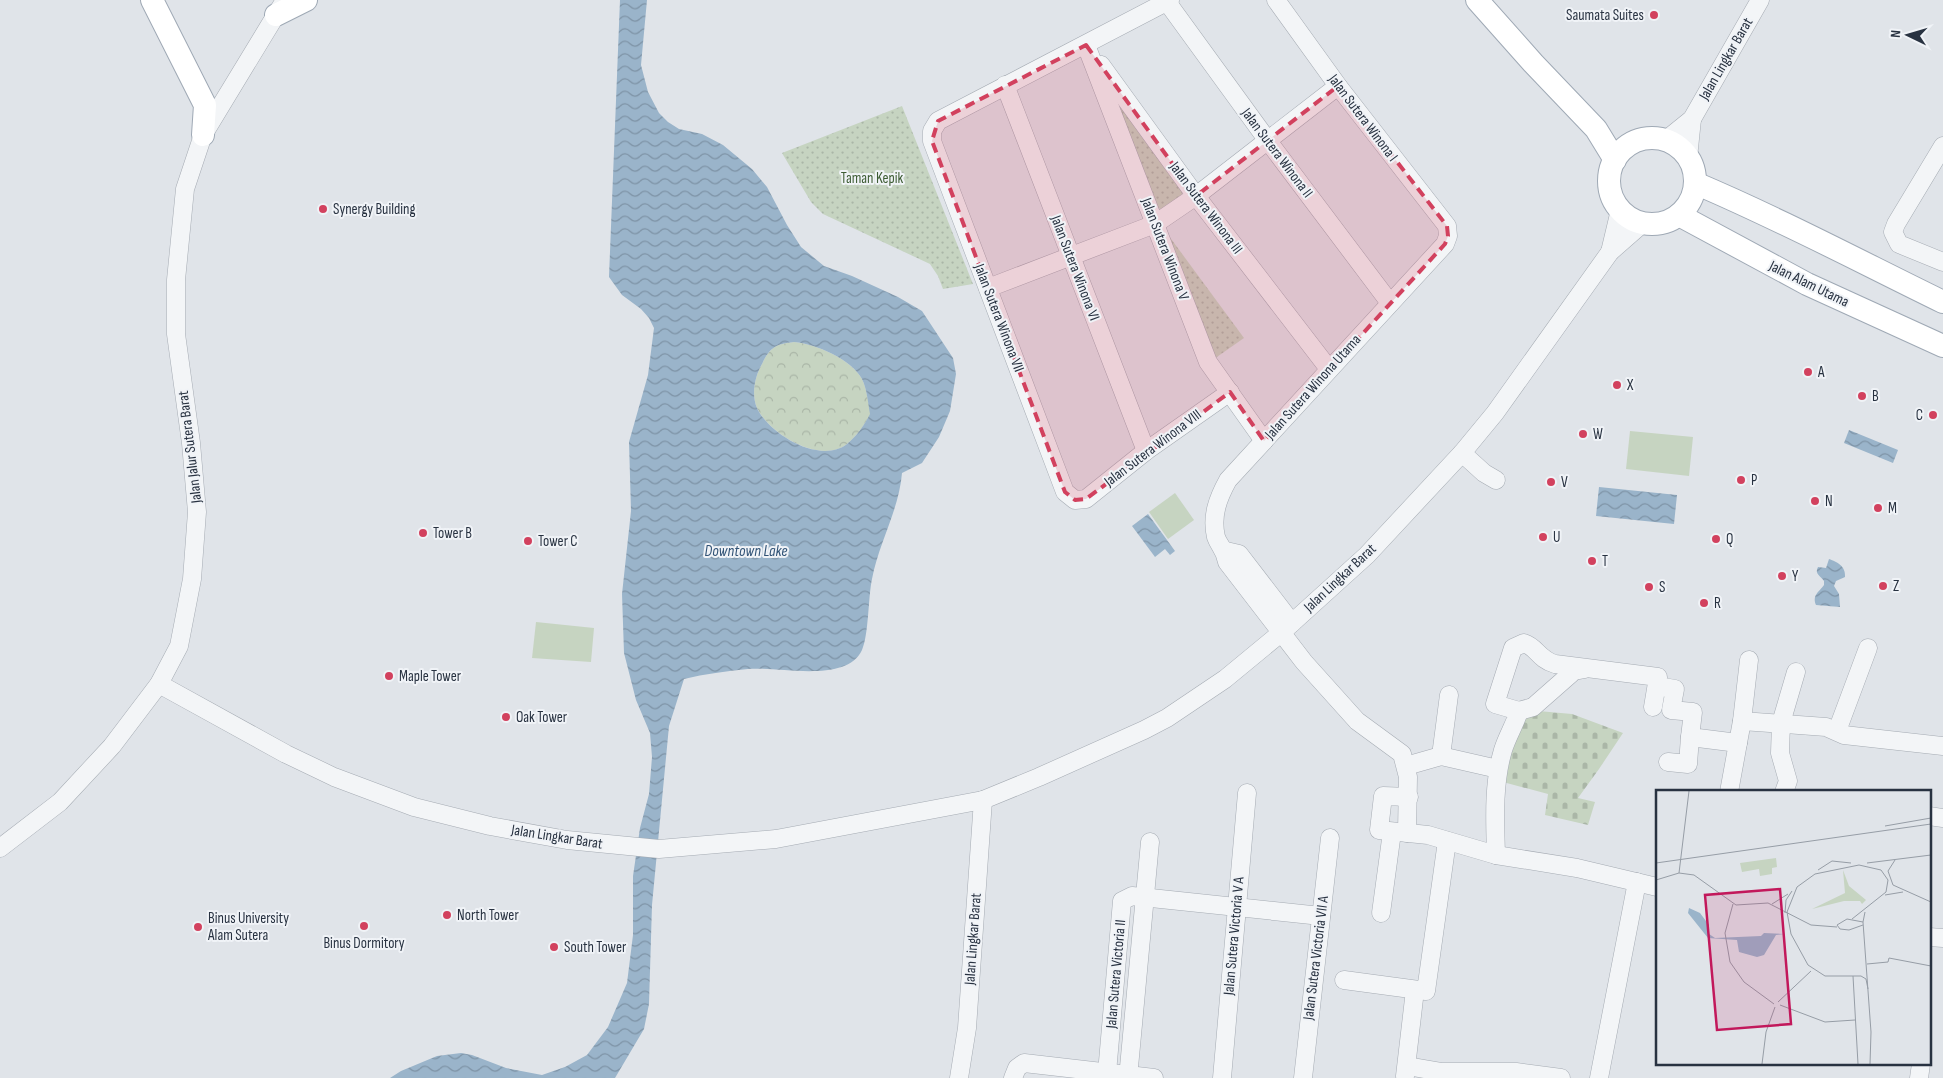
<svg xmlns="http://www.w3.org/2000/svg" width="1943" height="1078" font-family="'Sofia Sans Condensed',sans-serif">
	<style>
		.forest { fill: url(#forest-crowns) }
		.cemetery { fill: url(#cemetery-stones) }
		.park { fill: url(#park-dots) }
		.garden { fill: #c6d4c1 }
		.water { fill: url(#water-waves); fill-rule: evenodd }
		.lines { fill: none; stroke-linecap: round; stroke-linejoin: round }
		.minor-casing { stroke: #a5abb3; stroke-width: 19 }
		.major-casing { stroke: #9fa9b5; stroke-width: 24 }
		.minor { stroke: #f3f5f7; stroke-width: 18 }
		.major { stroke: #fff; stroke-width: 22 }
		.marked { fill: #d2415e; fill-opacity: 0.2; stroke: #d2415e; stroke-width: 4; stroke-dasharray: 10 6; stroke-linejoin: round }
		.poi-dot { fill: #d2415e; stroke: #f0f3f7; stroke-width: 2 }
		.labels { text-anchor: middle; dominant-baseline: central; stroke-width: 4; stroke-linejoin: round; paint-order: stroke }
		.poi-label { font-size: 15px; fill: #283241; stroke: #f0f3f7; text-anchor: start }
		.street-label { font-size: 15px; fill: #283241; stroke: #f0f3f7 }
		.park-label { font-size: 15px; fill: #3e5d35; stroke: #f0f3f7 }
		.water-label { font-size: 16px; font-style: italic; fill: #315376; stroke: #f0f3f7 }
		.inset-road { fill: none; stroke: #969da6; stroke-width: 1 }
		.view { fill: #c2185b; fill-opacity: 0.15; stroke: #c2185b; stroke-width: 2.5 }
		.inset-edge { fill: none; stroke: #283241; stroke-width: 2.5 }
	</style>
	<defs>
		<pattern id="forest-crowns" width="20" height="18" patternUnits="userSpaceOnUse" patternTransform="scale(1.25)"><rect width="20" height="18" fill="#c6d4c1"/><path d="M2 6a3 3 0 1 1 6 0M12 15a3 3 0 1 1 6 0" fill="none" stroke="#aab6a7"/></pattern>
		<pattern id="cemetery-stones" width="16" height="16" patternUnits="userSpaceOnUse" patternTransform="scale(1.25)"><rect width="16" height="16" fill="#c6d4c1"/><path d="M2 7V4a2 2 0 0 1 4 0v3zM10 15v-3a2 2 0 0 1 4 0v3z" fill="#aab6a7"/></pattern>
		<pattern id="park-dots" width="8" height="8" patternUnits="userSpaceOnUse" patternTransform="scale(1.25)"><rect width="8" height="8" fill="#c6d4c1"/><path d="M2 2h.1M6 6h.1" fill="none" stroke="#aab6a7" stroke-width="1.8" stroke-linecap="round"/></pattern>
		<pattern id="water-waves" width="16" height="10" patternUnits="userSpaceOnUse" patternTransform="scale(1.25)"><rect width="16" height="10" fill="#9ab4ca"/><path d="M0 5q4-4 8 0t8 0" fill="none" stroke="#7e93a6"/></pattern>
	</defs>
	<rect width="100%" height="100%" fill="#e0e4e9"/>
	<!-- forest -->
	<path class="forest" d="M794,342C816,344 851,359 862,379C867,389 868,403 871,413C865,424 857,436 847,444C821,465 769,434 757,408C751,394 755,376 762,364C770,347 776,344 794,342Z"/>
	<!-- cemetery -->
	<path class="cemetery" d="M1527,710L1572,714L1623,733L1599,769L1578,798L1595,802L1588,825L1545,815L1548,794L1503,782L1506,758Z"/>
	<!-- park -->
	<g class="park">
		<path d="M902,106L973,284L943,289L938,276L930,264L823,214L811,202L782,153Z"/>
		<path d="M1122,108L1183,192C1180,200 1169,209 1160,209L1155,205L1119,109Z"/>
		<path d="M1166,232L1244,338L1214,359Z"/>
	</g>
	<!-- garden -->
	<g class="garden">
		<path d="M1630,431L1693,437L1689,476L1626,469Z"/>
		<path d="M1175,493L1194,520L1168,539L1149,512Z"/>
		<path d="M536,622L594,628L591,662L532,658Z"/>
	</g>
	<!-- water -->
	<g class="water">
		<path d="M620,0H647L641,65L648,92L659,113L668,122L679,129L702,134L723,145L752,169L767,187L787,225L801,247L824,266L852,276L898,297L922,311L953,358L956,374L950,411L939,437L922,463L902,473C899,510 879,542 872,579C868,598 869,634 862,650C847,684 777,666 748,669C726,671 705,674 684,679L669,726L652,905L649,1004L644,1029L615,1078H390L401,1071L437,1056L461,1053L472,1055L506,1068L542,1075L565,1067L587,1055L608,1027L627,983L633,935V876L640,828L649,794L652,757L650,733L636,700L624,653L622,594L631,511L629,442L648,375L654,328L649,318L641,309L622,295L609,277ZM794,342C816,344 851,359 862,379C867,389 868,403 870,414C865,424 857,436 847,444C820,465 769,434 757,408C751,394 755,376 762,364C770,347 776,344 794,342Z"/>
		<path d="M1849,430L1898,450L1893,463L1844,443Z"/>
		<path d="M1599,487L1677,495L1674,524L1596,516Z"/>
		<path d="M1148,514L1175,551L1170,555L1165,549L1155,557L1132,526Z"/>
		<path d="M1829,559C1837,562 1846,566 1845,577L1836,581L1834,586L1839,594L1840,607L1816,605C1812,595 1819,592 1824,585V581C1821,576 1814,574 1818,567L1826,568Z"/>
	</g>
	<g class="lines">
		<!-- minor casing -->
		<g class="minor-casing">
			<g id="minor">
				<path d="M1170,0L938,121L932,131V141L1065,492L1075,500L1086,499L1146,451L1230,392"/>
				<path d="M1276,0L1338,86L1447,226L1448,236L1445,244L1228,480C1218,498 1211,516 1216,537C1219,546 1225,549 1227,562L1304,662L1357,721L1402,754L1408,777L1407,833"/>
				<path d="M1167,2L1268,141L1390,303"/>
				<path d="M1086,45L1208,362L1264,441"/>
				<path d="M1101,65L1196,196L1329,369"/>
				<path d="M1005,85L1146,451"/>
				<path d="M1666,140L1692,119L1760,0"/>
				<path d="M1943,146L1896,224L1893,232L1899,244L1943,262"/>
				<path d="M1688,158L1692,119"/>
				<path d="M1610,252L1620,210"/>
				<path d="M988,288L1155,224L1196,196L1338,86"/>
				<path d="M1462,453L1484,473L1496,480"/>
				<path d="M1226,551L1239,554L1292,623"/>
				<path d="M159,684L286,754L334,777L414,807L490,826L567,840L659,849L776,839L983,800L1039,777L1144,730L1167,718L1225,679L1282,632L1367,555L1462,453L1495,413L1610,252L1643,223"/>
				<path d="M1657,686L1675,689L1671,710L1693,712L1690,737L1738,743"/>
				<path d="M1519,711L1533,707L1574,671L1585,669"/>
				<path d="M1742,721L1826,727L1844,735L1943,746"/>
				<path d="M1837,731L1868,648"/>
				<path d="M1441,756L1449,695"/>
				<path d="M1668,762L1688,764L1690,737"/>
				<path d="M1406,766L1441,756L1498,769"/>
				<path d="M1729,792L1742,721L1749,660"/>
				<path d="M1784,792L1788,781L1780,753L1781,723L1796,672"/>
				<path d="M1409,797L1383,796L1379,830L1428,835L1496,855L1577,868L1657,887"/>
				<path d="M1929,816L1943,818"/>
				<path d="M0,848L60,802L112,746L159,684L179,646L192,579L197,512L191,443L176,334V280L185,189L203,135L282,5"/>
				<path d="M1496,855C1495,820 1493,784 1503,750C1507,737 1515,724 1519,711L1495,704L1513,648L1524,643C1537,647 1538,659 1555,664L1658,677L1653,707"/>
				<path d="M1381,913L1392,832"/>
				<path d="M1929,937L1943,938"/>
				<path d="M1344,980L1426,991L1447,841"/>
				<path d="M1407,1066L1442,1072H1516L1561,1078"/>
				<path d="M1107,1073L1122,901L1132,896L1321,916"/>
				<path d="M1405,1076L1415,990"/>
				<path d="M959,1078L967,1028L983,800"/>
				<path d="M1013,1078L1017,1068L1024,1063L1154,1078"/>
				<path d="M1128,1078L1150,842"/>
				<path d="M1222,1078L1247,793"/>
				<path d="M1303,1078L1330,838"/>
				<path d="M1599,1078L1637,882"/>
				<path d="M1919,1078L1921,1064"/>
			</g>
		</g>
		<!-- major casing -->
		<g class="major-casing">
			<g id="major">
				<path d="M152,0L205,105L203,135"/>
				<path d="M1477,0L1533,63L1596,129L1615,160"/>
				<path d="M276,15L306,0"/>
				<circle cx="1652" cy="181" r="43"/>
				<path d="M1695,183C1780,219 1861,262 1943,302"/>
				<path d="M1679,215L1807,284L1943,346"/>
			</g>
		</g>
		<!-- minor -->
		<use href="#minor" class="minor"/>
		<!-- major -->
		<use href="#major" class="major"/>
	</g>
	<!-- marked area -->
	<path class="marked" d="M1086,45L1196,196L1338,86L1447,226L1448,236L1445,244L1264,441L1230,392L1086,499L1075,500L1065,492L932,141L938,121Z"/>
	<!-- markers -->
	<g class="poi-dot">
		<circle cx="1654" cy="15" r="5"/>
		<circle cx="323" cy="209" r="5"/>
		<circle cx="1808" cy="372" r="5"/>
		<circle cx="1617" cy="385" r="5"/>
		<circle cx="1862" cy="396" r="5"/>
		<circle cx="1933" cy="415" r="5"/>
		<circle cx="1583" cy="434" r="5"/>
		<circle cx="1741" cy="480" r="5"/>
		<circle cx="1551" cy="482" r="5"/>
		<circle cx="1815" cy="501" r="5"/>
		<circle cx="1878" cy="508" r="5"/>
		<circle cx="423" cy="533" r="5"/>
		<circle cx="1543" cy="537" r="5"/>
		<circle cx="1716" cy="539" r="5"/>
		<circle cx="528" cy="541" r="5"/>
		<circle cx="1592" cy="561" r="5"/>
		<circle cx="1782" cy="576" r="5"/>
		<circle cx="1883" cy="586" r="5"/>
		<circle cx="1649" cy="587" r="5"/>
		<circle cx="1704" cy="603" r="5"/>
		<circle cx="389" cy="676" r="5"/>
		<circle cx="506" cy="717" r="5"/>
		<circle cx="447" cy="915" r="5"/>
		<circle cx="364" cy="926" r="5"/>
		<circle cx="198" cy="927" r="5"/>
		<circle cx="554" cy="947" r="5"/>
	</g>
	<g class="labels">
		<!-- poi labels -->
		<g class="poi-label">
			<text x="1644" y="15" text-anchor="end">Saumata Suites</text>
			<text x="333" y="209">Synergy Building</text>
			<text x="1818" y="372">A</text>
			<text x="1627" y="385">X</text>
			<text x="1872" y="396">B</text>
			<text x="1923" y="415" text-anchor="end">C</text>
			<text x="1593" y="434">W</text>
			<text x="1751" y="480">P</text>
			<text x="1561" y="482">V</text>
			<text x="1825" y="501">N</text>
			<text x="1888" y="508">M</text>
			<text x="433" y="533">Tower B</text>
			<text x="1553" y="537">U</text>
			<text x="1726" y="539">Q</text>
			<text x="538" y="541">Tower C</text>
			<text x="1602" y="561">T</text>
			<text x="1792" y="576">Y</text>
			<text x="1893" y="586">Z</text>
			<text x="1659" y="587">S</text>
			<text x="1714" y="603">R</text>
			<text x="399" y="676">Maple Tower</text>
			<text x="516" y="717">Oak Tower</text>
			<text x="457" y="915">North Tower</text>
			<text x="208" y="918">Binus University<tspan x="208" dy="17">Alam Sutera</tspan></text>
			<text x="364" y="943" text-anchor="middle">Binus Dormitory</text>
			<text x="564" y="947">South Tower</text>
		</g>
		<!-- street labels -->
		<g class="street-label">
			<text transform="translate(1726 59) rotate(-60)">Jalan Lingkar Barat</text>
			<text transform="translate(1363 118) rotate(53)">Jalan Sutera Winona I</text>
			<text transform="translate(1277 153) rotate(53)">Jalan Sutera Winona II</text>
			<text transform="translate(1206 208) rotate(53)">Jalan Sutera Winona III</text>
			<text transform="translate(1165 249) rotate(69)">Jalan Sutera Winona V</text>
			<text transform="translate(1075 268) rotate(69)">Jalan Sutera Winona VI</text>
			<text transform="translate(1809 284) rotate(26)">Jalan Alam Utama</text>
			<text transform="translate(999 318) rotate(69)">Jalan Sutera Winona VII</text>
			<text transform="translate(1313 387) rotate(-48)">Jalan Sutera Winona Utama</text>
			<text transform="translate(190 447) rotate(-97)">Jalan Jalur Sutera Barat</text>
			<text transform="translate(1153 448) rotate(-37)">Jalan Sutera Winona VIII</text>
			<text transform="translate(1340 578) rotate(-43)">Jalan Lingkar Barat</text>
			<text transform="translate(557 837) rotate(9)">Jalan Lingkar Barat</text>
			<text transform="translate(1234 936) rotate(-85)">Jalan Sutera Victoria V A</text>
			<text transform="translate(973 939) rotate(-86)">Jalan Lingkar Barat</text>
			<text transform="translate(1316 958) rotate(-83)">Jalan Sutera Victoria VII A</text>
			<text transform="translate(1116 974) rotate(-85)">Jalan Sutera Victoria II</text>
		</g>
		<!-- park labels -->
		<g class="park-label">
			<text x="872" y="178">Taman Kepik</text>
		</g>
		<!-- water labels -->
		<g class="water-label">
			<text x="746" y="551">Downtown Lake</text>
		</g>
	</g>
	<!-- overview -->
	<g transform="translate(1656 790)">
		<rect width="275" height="275" fill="#e0e4e9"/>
		<path d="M187,80L193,96L210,110L206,114L204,111H188L156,119L189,103Z" fill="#c6d4c1"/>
		<path d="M120,68L121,77L116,78V84L104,86L103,79L86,82L84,73Z" fill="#c6d4c1"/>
		<path d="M33,118L44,123L53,135V144L59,148L105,146L108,143L129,144L120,145L108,165L101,167L83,162L81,150L52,148L32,123Z" fill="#9ab4ca"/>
		<path class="inset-road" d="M229,36L275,28M239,70L232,81L237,95L275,112M0,73L275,34M211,73L275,65M162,80L176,71L195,73M23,83L38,85M38,85L80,115L112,113L155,135L181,137M0,90L23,83L33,1M229,105L247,102M77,114L69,143L74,172L88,192L118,214M116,114L132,104M209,122L207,132L215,242L214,274M129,123L130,110L136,101M196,129L230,102L232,90L225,80L203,75L159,84L141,97L131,122L135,144L152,175L169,186H205L210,189L212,199M207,132L191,129L181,135L184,139L193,140L207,135M211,174L232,172L233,168L275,176M197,186L202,274M122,212L155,181M124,215L169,232L199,230M106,274L110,242L119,217"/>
		<path class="view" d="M124,99L135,234L61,240L49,105Z"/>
		<rect width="275" height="275" class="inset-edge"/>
	</g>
	<!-- north arrow -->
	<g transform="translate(1908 35) rotate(275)" stroke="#f0f3f7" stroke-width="4" paint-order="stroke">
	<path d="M0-4L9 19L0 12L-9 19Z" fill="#283241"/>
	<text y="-8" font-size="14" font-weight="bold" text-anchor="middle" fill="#283241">N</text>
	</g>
</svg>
